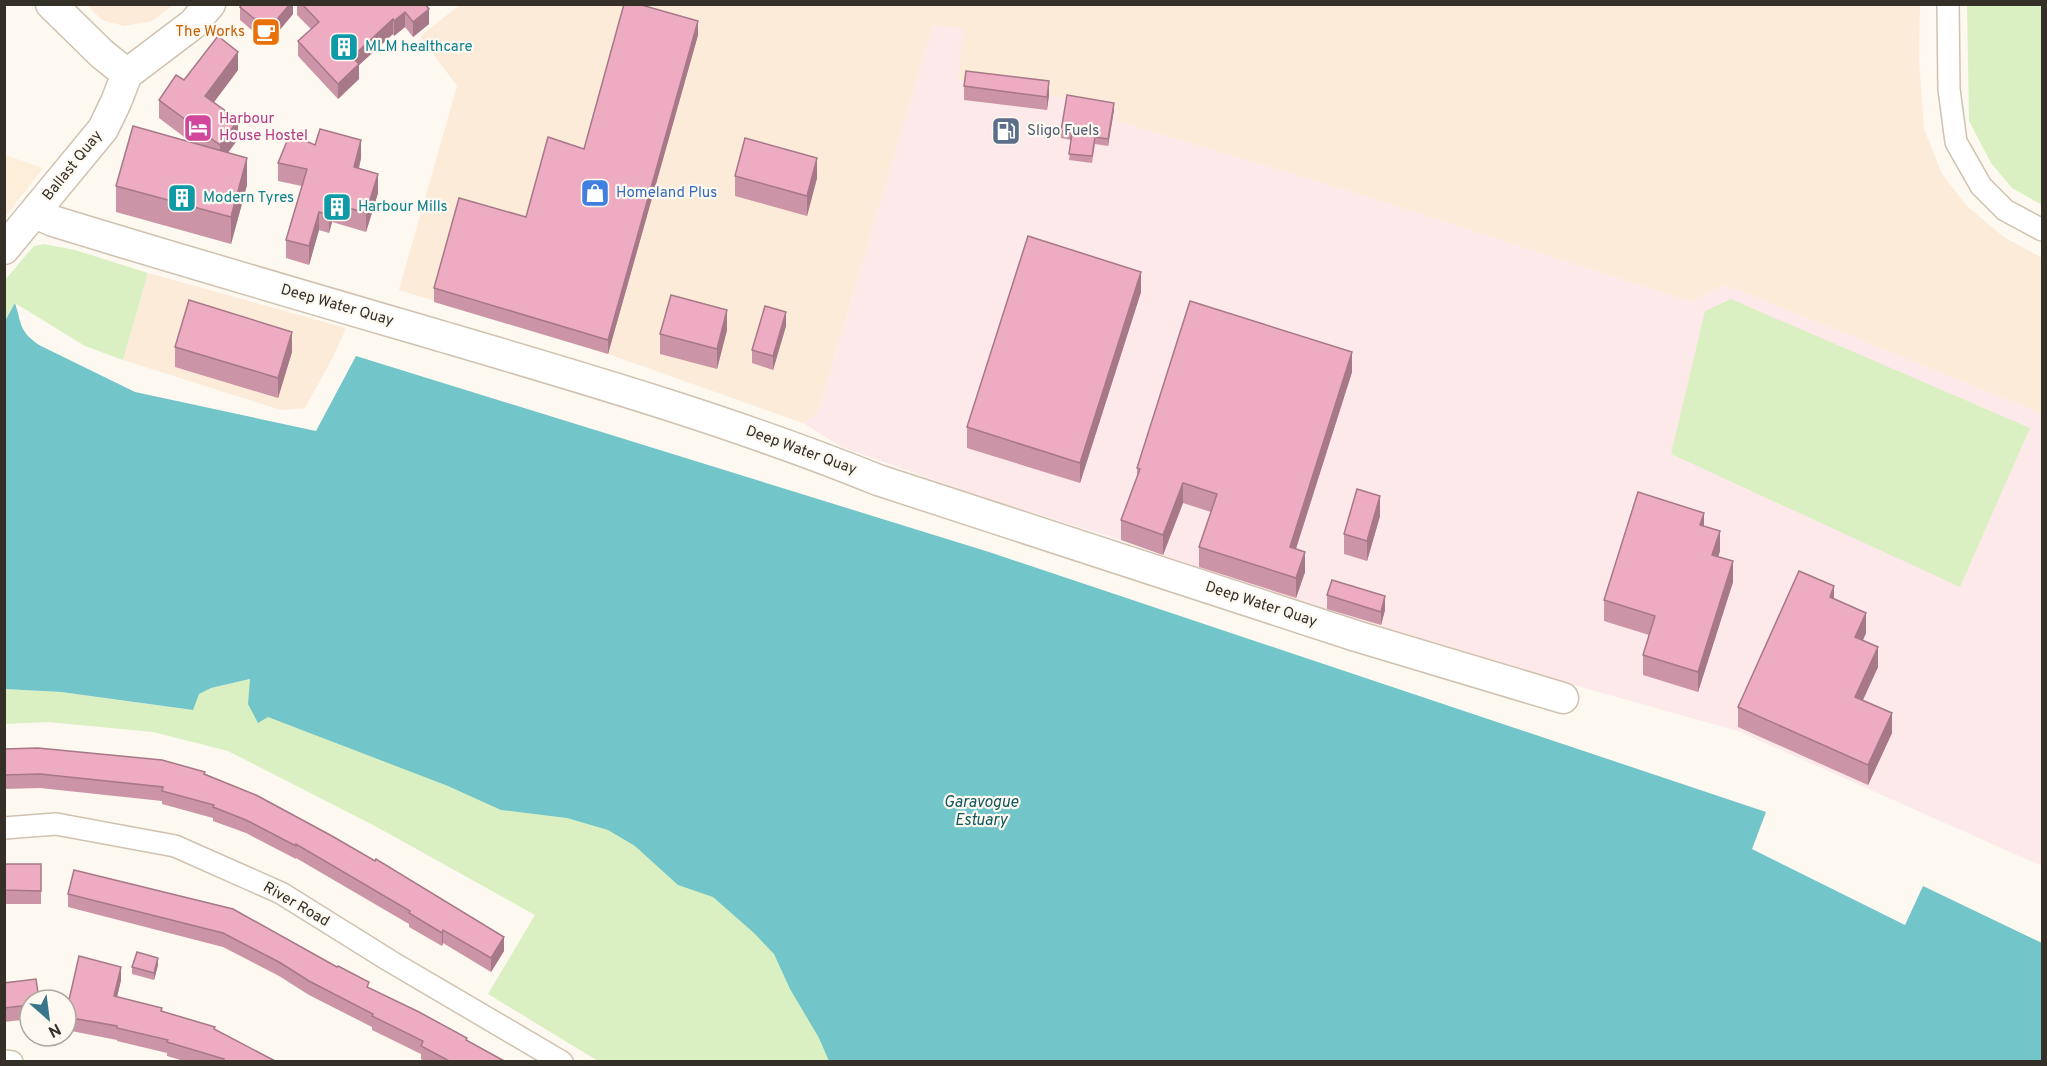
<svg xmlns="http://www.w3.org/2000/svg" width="2047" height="1066" font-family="Overpass,sans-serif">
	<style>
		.commercial { fill: #fdebda }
		.industrial { fill: #fee9ea }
		.built { fill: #fdeed9 }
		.green { fill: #dbf0c2 }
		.water { fill: #72c5c9 }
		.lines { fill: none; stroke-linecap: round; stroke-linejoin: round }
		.street-casing { stroke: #d0c2af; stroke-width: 24 }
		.secondary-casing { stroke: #d0c2af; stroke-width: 33 }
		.street { stroke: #fff; stroke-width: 21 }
		.secondary { stroke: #fff; stroke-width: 30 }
		.wall { fill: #cc94a7 }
		.shaded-wall { fill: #a67888 }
		.building { fill: #edacc2; stroke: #a67888; stroke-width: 1.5 }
		.labels { text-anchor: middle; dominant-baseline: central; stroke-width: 4.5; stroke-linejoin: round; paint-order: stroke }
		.food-label { font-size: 15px; fill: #c56008; stroke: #fdf8f0; text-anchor: end }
		.culture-label { font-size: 15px; fill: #0d838f; stroke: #fdf8f0; text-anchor: start }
		.hotel-label { font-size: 15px; fill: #b23c85; stroke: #fdf8f0; text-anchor: start }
		.service-label { font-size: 15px; fill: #4e5e75; stroke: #fdf8f0; text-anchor: start }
		.street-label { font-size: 15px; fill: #342f27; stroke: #fdf8f0 }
		.shop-label { font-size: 15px; fill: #366cbe; stroke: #fdf8f0; text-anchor: start }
		.water-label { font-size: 16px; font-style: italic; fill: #0f585b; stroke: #fdf8f0 }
	</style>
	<rect width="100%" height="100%" fill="#fdf8f0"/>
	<!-- commercial -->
	<g class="commercial">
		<path d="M87,5H173L152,21L124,26L102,20Z"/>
		<path d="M460,5H1920L1919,60L1924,129L1942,174L1967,206L2004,237L2042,258V414L1725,285L1691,302L1358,194L1116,121L1117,108L958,79L933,26L822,400L817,414L803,423L608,354L399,290L457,86L420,36Z"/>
		<path d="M148,273L346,328L333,357L305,408L281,410L123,360Z"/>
	</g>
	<!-- industrial -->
	<path class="industrial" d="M933,25L964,29L958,79L1117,108L1116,121L1358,194L1691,302L1725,285L2042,414V866L1738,731L1570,684L1327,611L1199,569L1121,540L978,496L842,447L803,423L817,414L822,400Z"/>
	<!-- built -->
	<path class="built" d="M5,155L43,168L5,217L4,155Z"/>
	<!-- green -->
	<g class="green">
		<path d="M1967,5H2042V205L2012,188L1991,163L1969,121Z"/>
		<path d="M44,244L75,250L148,273L123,360L85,346L15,303L5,323V280L34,246Z"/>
		<path d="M1731,299L2030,428L1960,587L1671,454L1705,311Z"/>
		<path d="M250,679L1504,1061H598L488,994L535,915L375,826L228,751L153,732L48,722L5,724V689L61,692L192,710L198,694L211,688Z"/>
	</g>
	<!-- water -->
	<path class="water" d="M15,303C22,325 19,331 39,345L135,392L316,431L356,356L989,552L1766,812L1752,849L1905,925L1923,886L2042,943V1061H829L819,1038L790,989L774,954L754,933L713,897L678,885L635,846L608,830L567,818L501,810L448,786L268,717L258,723L248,704L250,679L211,688L199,694L193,710L61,692L5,689L4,323Z"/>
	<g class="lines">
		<!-- street casing -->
		<g class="street-casing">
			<g id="street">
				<path d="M1948,4L1949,89L1956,142L1981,186L2005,210L2042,230"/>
				<path d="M4,828L56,824L175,846L281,893L390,961L562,1062"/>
				<path d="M4,1061L12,1062"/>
			</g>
		</g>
		<!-- secondary casing -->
		<g class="secondary-casing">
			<g id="secondary">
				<path d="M51,4L102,54L127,74"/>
				<path d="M127,74L193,24L210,4"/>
				<path d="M35,213L53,221C183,261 314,299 444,337C590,380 737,423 878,480L1356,636L1563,698"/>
				<path d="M4,249L103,129L116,102L127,74"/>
			</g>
		</g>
		<!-- street -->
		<use href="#street" class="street"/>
		<!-- secondary -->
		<use href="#secondary" class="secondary"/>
	</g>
	<!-- wall -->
	<g class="wall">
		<path d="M293,4V14L268,44L240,20V7Z"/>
		<path d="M297,4H425L429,24L413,37L405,27L394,36L393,34L359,65V79L338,99L298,56V41L311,29L297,15Z"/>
		<path d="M698,35L608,354L434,302V288L526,217L584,149Z"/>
		<path d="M238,70L214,102L238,139L228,153L247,185L231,244L116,212V186L192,143L159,118V100L184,80Z"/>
		<path d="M964,86L1049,95L1047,110L964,100Z"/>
		<path d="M1114,110L1108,146L1095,144L1092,163L1069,160L1071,140L1061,138V131Z"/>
		<path d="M315,145L361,158L359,169L378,193L366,232L332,222L329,233L319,230L309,265L286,258V240L302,186L278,181V163Z"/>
		<path d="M735,176L817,178L807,216L735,196Z"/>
		<path d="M1141,292L1080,483L967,448V427Z"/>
		<path d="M786,326L773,370L752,363V350Z"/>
		<path d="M727,330L717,369L660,354V334Z"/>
		<path d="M175,347L292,352L278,398L175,367Z"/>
		<path d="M1352,372L1296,549L1305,572L1296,598L1199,567V547L1211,512L1183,503L1163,555L1121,540V520L1137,479V468Z"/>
		<path d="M1380,516L1367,561L1344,554V534Z"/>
		<path d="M1704,526L1720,551L1718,557L1733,582L1698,692L1643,675V655L1649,635L1604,621V600Z"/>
		<path d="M1327,595L1385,610L1381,625L1327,609Z"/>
		<path d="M1834,599L1866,633L1863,640L1878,667L1863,700L1892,733L1868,785L1738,727V707Z"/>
		<path d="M4,749L205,774L504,951L491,972L443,943L442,946L409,927V924L296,858V859L246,833L213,821V818L162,804V801L40,788L4,789Z"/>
		<rect x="4" y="864" width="37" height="40"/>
		<path d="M74,870L369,988L506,1062H425L421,1059V1054L372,1030V1027L309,995L279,976L223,947L68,907V894Z"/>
		<path d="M158,965L154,980L132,974V967Z"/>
		<path d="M121,980L117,997L162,1011L215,1029L277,1062H187L167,1056V1053L117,1041V1040L66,1030V1013Z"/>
		<path d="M4,983L30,1000V1019L4,1022Z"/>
	</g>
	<!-- shaded-wall -->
	<g class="shaded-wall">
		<path d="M290,4H293V14L268,44V30Z"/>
		<path d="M429,9V24L413,37V22Z"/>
		<path d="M405,12V27L394,36V21Z"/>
		<path d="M393,19V34L359,65V79L338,99V84L352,57Z"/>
		<path d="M698,21V35L608,354V340Z"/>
		<path d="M238,52V70L205,114V96Z"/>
		<path d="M1049,81V95L1047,110V97Z"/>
		<path d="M1114,103V110L1108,146V139Z"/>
		<path d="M238,120V139L220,163V145Z"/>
		<path d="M361,140V158L354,186V167Z"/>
		<path d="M247,158V185L231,244V217Z"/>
		<path d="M817,158V178L807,216V196Z"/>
		<path d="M378,174V193L366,232V213Z"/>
		<path d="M332,203V222L329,233V215Z"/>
		<path d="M319,212V230L309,265V246Z"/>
		<path d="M1141,272V292L1080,483V463Z"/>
		<path d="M727,310V330L717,369V349Z"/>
		<path d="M786,312V326L773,370V356Z"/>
		<path d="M292,332V352L278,398V378Z"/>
		<path d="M1352,352V372L1290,567V547Z"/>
		<path d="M1183,483V503L1163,555V535Z"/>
		<path d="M1380,496V516L1367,561V541Z"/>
		<path d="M1704,513V533L1700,525Z"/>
		<path d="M1720,531V551L1712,575V555Z"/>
		<path d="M1305,552V572L1296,598V578Z"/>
		<path d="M1733,561V582L1698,692V672Z"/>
		<path d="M1834,586V607L1830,597Z"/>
		<path d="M1385,596V610L1381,625V612Z"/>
		<path d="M1866,613V633L1855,657V637Z"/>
		<path d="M1878,647V667L1855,717V697Z"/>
		<path d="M1892,713V733L1868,785V765Z"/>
		<path d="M443,930V943L442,946V933Z"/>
		<path d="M504,937V951L491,972V958Z"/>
		<path d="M158,958V965L154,980V973Z"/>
		<path d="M121,967V980L114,1010V996Z"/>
	</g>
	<!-- building -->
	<g class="building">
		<path d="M242,4H290L268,30L240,7Z"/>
		<path d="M302,4H425L429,9L413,22L405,12L394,21L393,19L352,57L359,64L338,84L298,41L319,22Z"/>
		<path d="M624,4H638L698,21L608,340L434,288L459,198L526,217L548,137L584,149Z"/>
		<path d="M218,36L238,52L205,96L238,120L220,145L159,100L176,75L184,80Z"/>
		<path d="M966,71L1049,81L1047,97L964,86Z"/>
		<path d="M1067,95L1114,103L1108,139L1095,137L1092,156L1069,154L1072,133L1061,131Z"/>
		<path d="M133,126L247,158L231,217L116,186Z"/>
		<path d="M320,129L361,140L354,167L378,174L366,213L332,203L329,215L319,212L309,246L286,240L307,169L278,163L290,134L315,145Z"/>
		<path d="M745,138L817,158L807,196L735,176Z"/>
		<path d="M1028,236L1141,272L1080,463L967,427Z"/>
		<path d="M671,295L727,310L717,349L660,334Z"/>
		<path d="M189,300L292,332L278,378L175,347Z"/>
		<path d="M1190,301L1352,352L1290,547L1305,552L1296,578L1199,547L1217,494L1183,483L1163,535L1121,520L1140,469L1137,468Z"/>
		<path d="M765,306L786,312L773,356L752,350Z"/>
		<path d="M1357,489L1380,496L1367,541L1344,534Z"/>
		<path d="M1638,492L1704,513L1700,525L1720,531L1712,555L1733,561L1698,672L1643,655L1655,616L1604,600Z"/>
		<path d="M1799,571L1834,586L1830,597L1866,613L1855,637L1878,647L1855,697L1892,713L1868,765L1738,707Z"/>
		<path d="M1332,580L1385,596L1381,612L1327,595Z"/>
		<path d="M38,748L162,760L205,772L204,774L256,795L332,836L375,861L376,859L504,937L491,958L443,930L442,933L409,913L410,911L296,844V846L246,820L213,807L214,805L162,791L163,787L40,774L4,775V749Z"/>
		<path d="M4,864H41V891L4,890Z"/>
		<path d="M74,870L233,909L337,967L338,966L369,982L367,987L419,1012L467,1038L466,1040L506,1062H451L421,1046L423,1041L372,1016L373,1014L309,981L279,962L223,933L68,894Z"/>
		<path d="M137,952L158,958L154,973L132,967Z"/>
		<path d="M79,956L121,967L114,996L162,1008L161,1011L215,1027L214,1029L277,1062H223L224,1059L167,1042L168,1040L117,1028V1026L66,1017V1013Z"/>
		<path d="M36,979L39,1000H30V1005L4,1008V983Z"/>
	</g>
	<!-- icons -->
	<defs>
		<g id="cafe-square" transform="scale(1.5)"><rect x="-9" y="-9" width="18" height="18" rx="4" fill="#e8710a" stroke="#fdf8f0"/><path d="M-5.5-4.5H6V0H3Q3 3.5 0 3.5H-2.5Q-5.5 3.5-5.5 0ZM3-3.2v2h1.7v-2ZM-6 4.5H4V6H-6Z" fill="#fff"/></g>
		<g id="building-square" transform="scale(1.5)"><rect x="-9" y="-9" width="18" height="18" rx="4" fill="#0f9aa8" stroke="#fdf8f0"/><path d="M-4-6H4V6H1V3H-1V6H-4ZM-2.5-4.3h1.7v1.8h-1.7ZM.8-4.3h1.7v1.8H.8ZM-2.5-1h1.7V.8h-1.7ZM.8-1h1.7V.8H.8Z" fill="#fff"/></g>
		<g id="hotel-square" transform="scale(1.5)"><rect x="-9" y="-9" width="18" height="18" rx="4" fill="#d1479c" stroke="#fdf8f0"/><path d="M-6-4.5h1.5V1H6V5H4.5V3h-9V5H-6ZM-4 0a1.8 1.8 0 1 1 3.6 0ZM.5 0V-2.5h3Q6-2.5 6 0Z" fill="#fff"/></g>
		<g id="fuel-square" transform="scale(1.5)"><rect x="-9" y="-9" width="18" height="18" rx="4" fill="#5c6f8a" stroke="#fdf8f0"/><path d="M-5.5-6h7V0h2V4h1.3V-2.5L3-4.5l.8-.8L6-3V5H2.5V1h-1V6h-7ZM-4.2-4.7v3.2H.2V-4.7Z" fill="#fff"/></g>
		<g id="shop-square" transform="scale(1.5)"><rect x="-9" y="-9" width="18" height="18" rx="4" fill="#3f7fe0" stroke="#fdf8f0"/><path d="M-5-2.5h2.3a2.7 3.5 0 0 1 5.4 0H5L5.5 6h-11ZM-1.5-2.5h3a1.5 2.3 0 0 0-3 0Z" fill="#fff"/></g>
	</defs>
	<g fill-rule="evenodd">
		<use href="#cafe-square" x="266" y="32"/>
		<use href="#building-square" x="344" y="47"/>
		<use href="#hotel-square" x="198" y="128"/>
		<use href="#fuel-square" x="1006" y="131"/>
		<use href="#shop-square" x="595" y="193"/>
		<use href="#building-square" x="182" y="198"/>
		<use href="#building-square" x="337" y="207"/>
	</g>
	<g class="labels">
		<!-- food labels -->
		<g class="food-label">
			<text x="245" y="32">The Works</text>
		</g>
		<!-- culture labels -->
		<g class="culture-label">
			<text x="365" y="47">MLM healthcare</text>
			<text x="203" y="198">Modern Tyres</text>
			<text x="358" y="207">Harbour Mills</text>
		</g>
		<!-- hotel labels -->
		<g class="hotel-label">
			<text x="219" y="119">Harbour<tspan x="219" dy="17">House Hostel</tspan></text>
		</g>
		<!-- service labels -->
		<g class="service-label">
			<text x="1027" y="131">Sligo Fuels</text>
		</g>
		<!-- street labels -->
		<g class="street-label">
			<text transform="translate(73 166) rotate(-51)">Ballast Quay</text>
			<text transform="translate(337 306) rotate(16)">Deep Water Quay</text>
			<text transform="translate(801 451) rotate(20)">Deep Water Quay</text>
			<text transform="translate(1261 605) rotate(18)">Deep Water Quay</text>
			<text transform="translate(296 905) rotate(30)">River Road</text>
		</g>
		<!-- shop labels -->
		<g class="shop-label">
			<text x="616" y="193">Homeland Plus</text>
		</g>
		<!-- water labels -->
		<g class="water-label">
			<text x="981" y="803">Garavogue<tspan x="981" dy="18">Estuary</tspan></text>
		</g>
	</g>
	<!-- border -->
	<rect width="2047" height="1066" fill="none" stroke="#342f27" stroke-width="12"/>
	<!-- north arrow -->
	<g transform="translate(48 1018) rotate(152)"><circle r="28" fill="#fdf8f0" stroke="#ada8a0" stroke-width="1.5"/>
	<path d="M0-4.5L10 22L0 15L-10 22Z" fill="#37768b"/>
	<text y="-9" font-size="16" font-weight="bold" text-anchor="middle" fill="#342f27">N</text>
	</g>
</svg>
